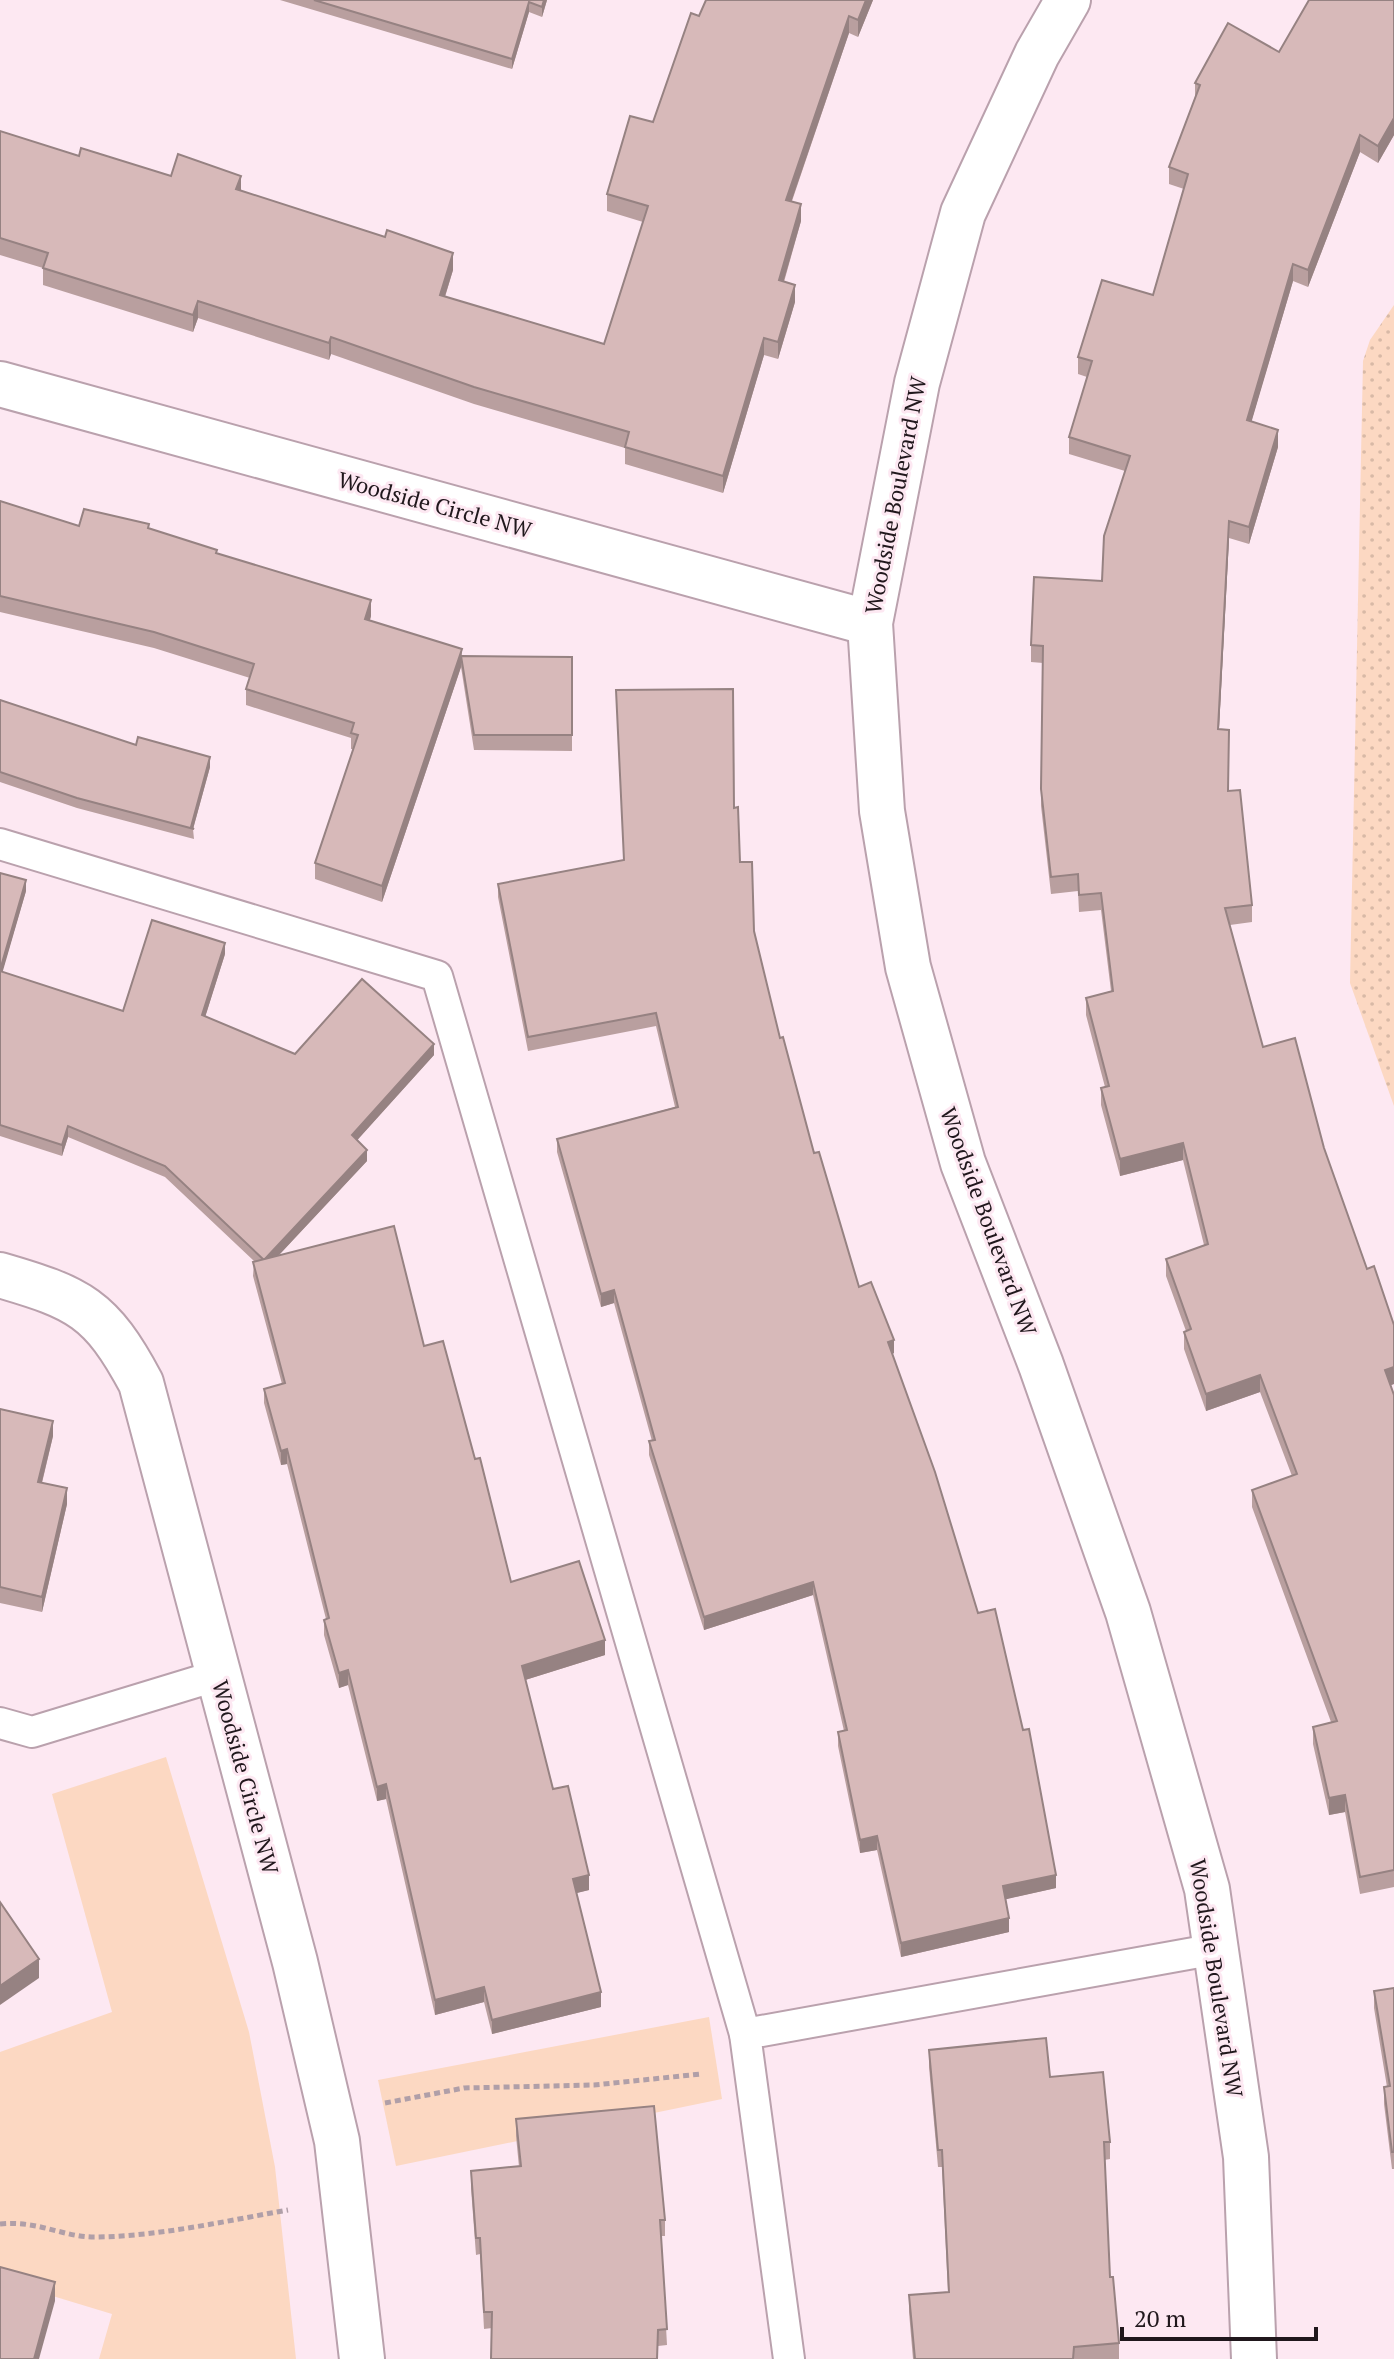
<svg xmlns="http://www.w3.org/2000/svg" width="1394" height="2359" font-family="'PT Serif',serif">
	<style>
		.grass { fill: url(#grass-dots) }
		.park { fill: #fcd8c2 }
		.lines { fill: none; stroke-linecap: round; stroke-linejoin: round }
		.service-casing { stroke: #baa1ad; stroke-width: 34 }
		.minor-casing { stroke: #baa1ad; stroke-width: 48 }
		.path { stroke: #b09fa8; stroke-width: 5; stroke-dasharray: 6 4; stroke-linecap: butt }
		.service { stroke: #fff; stroke-width: 30 }
		.minor { stroke: #fff; stroke-width: 44 }
		.wall { fill: #b99f9f }
		.shaded-wall { fill: #968282 }
		.building { fill: #d7b9b9; stroke: #968282; stroke-width: 2 }
		.labels { text-anchor: middle; dominant-baseline: central; stroke-width: 6; stroke-linejoin: round; paint-order: stroke }
		.street-label { font-size: 22px; fill: #20171c; stroke: #fde8f2 }
	</style>
	<defs>
		<pattern id="grass-dots" width="8" height="8" patternUnits="userSpaceOnUse" patternTransform="scale(2)"><rect width="8" height="8" fill="#fcd8c2"/><path d="M2 2h.1M6 6h.1" fill="none" stroke="#d8b9a6" stroke-width="1.8" stroke-linecap="round"/></pattern>
	</defs>
	<rect width="100%" height="100%" fill="#fde8f2"/>
	<!-- grass -->
	<path class="grass" d="M1394,305V1106L1350,983L1363,361L1370,340Z"/>
	<!-- park -->
	<g class="park">
		<path d="M166,1757L249,2032L275,2167L296,2359H99L112,2314L0,2280V2052L112,2012L52,1794Z"/>
		<path d="M709,2017L722,2099L396,2166L378,2080Z"/>
	</g>
	<g class="lines">
		<!-- service casing -->
		<g class="service-casing">
			<g id="service">
				<path d="M0,844L437,976L745,2034L789,2359"/>
				<path d="M0,1723L32,1732L219,1675"/>
				<path d="M745,2034L1216,1949"/>
			</g>
		</g>
		<!-- minor casing -->
		<g class="minor-casing">
			<g id="minor">
				<path d="M1068,0L1037,54L963,213L917,383L870,623L882,811L908,967L963,1163L1041,1365L1128,1612L1207,1889L1246,2157L1254,2359"/>
				<path d="M0,384L870,623"/>
				<path d="M0,1275C79,1298 101,1308 141,1383L295,1962L337,2141L362,2359"/>
			</g>
		</g>
		<!-- path -->
		<g class="path">
			<path d="M385,2103L464,2088L594,2085L701,2074"/>
			<path d="M0,2224C39,2220 64,2238 97,2237C161,2236 225,2221 288,2210"/>
		</g>
		<!-- service -->
		<use href="#service" class="service"/>
		<!-- minor -->
		<use href="#minor" class="minor"/>
	</g>
	<!-- wall -->
	<g class="wall">
		<path d="M280,0H547L542,17L529,12L512,69Z"/>
		<path d="M873,0L858,37L849,33L792,201L801,221L784,282L795,302L778,359L764,355L723,493L625,464V448L474,404L331,354L329,360L198,318L193,332L43,285V268L0,255V131L79,156L241,191L453,270L445,297L604,344L643,222L607,211V194L653,122L699,16Z"/>
		<path d="M1394,0V135L1378,163L1360,152L1308,287L1293,281L1251,422L1278,447L1249,544L1229,538L1219,729L1228,791L1252,905V922L1230,925L1263,1047L1324,1148L1367,1269L1394,1325V1384L1391,1385L1394,1395V1887L1360,1894L1345,1812L1329,1815L1313,1744V1727L1331,1722L1252,1507V1490L1292,1476L1260,1392L1206,1411L1184,1349V1332L1186,1331L1166,1276V1259L1204,1245L1183,1160L1120,1176L1101,1105V1088L1105,1087L1086,1015V998L1111,991L1101,910L1079,912L1078,891L1051,894L1041,806L1043,663L1031,662V645L1102,581L1125,471L1069,454V437L1087,377L1078,374V357L1153,295L1184,189L1169,184V167L1195,97V83L1279,52Z"/>
		<path d="M0,501L79,526L149,528L217,554L371,616L370,620L462,656L572,657V751L474,750L461,667L382,902L315,879V863L353,749H351V738L246,705V689L250,678L154,648L0,612Z"/>
		<path d="M616,690L734,808L740,862L754,931L780,1038L814,1153L859,1287L894,1353L892,1354L1056,1888L1005,1899L1009,1932L901,1957L877,1850L860,1853L838,1746V1732L844,1731L813,1595L704,1630L649,1455V1441H652L614,1303L601,1307L557,1152V1139L675,1107L656,1026L528,1051L498,897V884L624,861Z"/>
		<path d="M0,700L136,745L210,767L193,829L194,839L77,808L0,782Z"/>
		<path d="M0,873L26,891L2,972L123,1011L225,954L205,1017L295,1054L434,1055L357,1140L367,1161L279,1255L424,1346L475,1459L511,1582L605,1655L525,1680L553,1789L589,1890L576,1893L601,2007L492,2034L484,2002L435,2015L386,1799L377,1801L348,1685L339,1688L324,1635V1620L326,1619L287,1464L281,1465L264,1403V1389L282,1384L253,1276L254,1261L165,1177L68,1137L62,1156L0,1136Z"/>
		<path d="M0,1409L53,1436L42,1483L67,1504L42,1612L0,1603Z"/>
		<path d="M1394,1988V2169H1392L1384,2104V2087H1387L1374,2008V1991Z"/>
		<path d="M929,2050L1050,2077L1110,2142V2159L1104,2160L1110,2277L1119,2343V2359H913L909,2312V2295L948,2292L942,2167H938L929,2067Z"/>
		<path d="M516,2119L665,2220V2236H661L667,2345L658,2346L492,2328L484,2329L480,2254L476,2255L471,2188V2171L519,2167L516,2136Z"/>
	</g>
	<!-- shaded-wall -->
	<g class="shaded-wall">
		<path d="M544,0H547L542,17V7Z"/>
		<path d="M866,0H873L858,37V20Z"/>
		<path d="M529,2V12L512,69V59Z"/>
		<path d="M849,16V33L786,217V200Z"/>
		<path d="M1394,118V135L1378,163V146Z"/>
		<path d="M1360,135V152L1308,287V270Z"/>
		<path d="M241,176V193L236,189Z"/>
		<path d="M801,204V221L779,297V280Z"/>
		<path d="M453,253V270L440,312V295Z"/>
		<path d="M1293,264V281L1247,437V420Z"/>
		<path d="M795,285V302L778,359V342Z"/>
		<path d="M198,301V318L193,332V315Z"/>
		<path d="M331,337V354L329,360V343Z"/>
		<path d="M764,338V355L723,493V476Z"/>
		<path d="M1278,430V447L1249,544V527Z"/>
		<path d="M1229,521V538L1218,746V729Z"/>
		<path d="M371,600V616L365,635V619Z"/>
		<path d="M462,649L461,667L382,902V886Z"/>
		<path d="M210,757V767L193,829H191Z"/>
		<path d="M26,880V891L0,981V970Z"/>
		<path d="M225,943V954L202,1027V1015Z"/>
		<path d="M434,1044V1055L352,1146V1135Z"/>
		<path d="M68,1126V1137L62,1156V1145Z"/>
		<path d="M1183,1143V1160L1120,1176V1159Z"/>
		<path d="M367,1150V1161L264,1271V1260Z"/>
		<path d="M614,1290V1303L601,1307V1294Z"/>
		<path d="M894,1340V1353L888,1356V1342Z"/>
		<path d="M1394,1367V1384L1385,1387V1370Z"/>
		<path d="M1260,1375V1392L1206,1411V1394Z"/>
		<path d="M53,1421V1436L38,1498V1482Z"/>
		<path d="M287,1449V1464L281,1465V1451Z"/>
		<path d="M67,1488V1504L42,1612V1597Z"/>
		<path d="M813,1582V1595L704,1630V1617Z"/>
		<path d="M605,1640V1655L522,1681V1666Z"/>
		<path d="M348,1670V1685L339,1688V1673Z"/>
		<path d="M386,1784V1799L377,1801V1787Z"/>
		<path d="M1345,1795V1812L1329,1815V1798Z"/>
		<path d="M877,1836V1850L860,1853V1840Z"/>
		<path d="M589,1875V1890L573,1894V1879Z"/>
		<path d="M1056,1875V1888L1003,1900V1886Z"/>
		<path d="M1009,1918V1932L901,1957V1943Z"/>
		<path d="M39,1959V1978L0,2005V1986Z"/>
		<path d="M484,1987V2002L435,2015V2000Z"/>
		<path d="M601,1992V2007L492,2034V2020Z"/>
		<path d="M55,2282V2301L39,2359H34Z"/>
	</g>
	<!-- building -->
	<g class="building">
		<path d="M314,0H544L542,7L529,2L512,59Z"/>
		<path d="M706,0H866L858,20L849,16L786,200L801,204L779,280L795,285L778,342L764,338L723,476L625,447L629,432L474,387L331,337L329,343L198,301L193,315L43,268L48,253L0,238V131L79,156L81,148L171,176L178,154L241,176L236,189L385,237L387,230L453,253L440,295L604,344L648,206L607,194L630,116L653,122L691,13L699,16Z"/>
		<path d="M1309,0H1394V118L1378,146L1360,135L1308,270L1293,264L1247,420L1278,430L1249,527L1229,521L1218,729L1229,730L1228,791L1240,790L1252,905L1225,908L1263,1047L1295,1038L1324,1148L1367,1269L1374,1266L1394,1325V1367L1385,1370L1394,1395V1870L1360,1877L1345,1795L1329,1798L1313,1727L1337,1721L1252,1490L1297,1474L1260,1375L1206,1394L1184,1332L1191,1329L1166,1259L1208,1244L1183,1143L1120,1159L1101,1088L1109,1086L1086,998L1113,991L1101,893L1079,895L1078,874L1051,877L1041,789L1043,646L1031,645L1034,577L1102,581L1104,536L1130,456L1069,437L1092,361L1078,357L1102,280L1153,295L1188,174L1169,167L1200,85L1195,83L1228,23L1279,52Z"/>
		<path d="M0,501L79,526L84,509L149,524L148,528L217,550L216,553L371,600L365,619L462,649L382,886L315,863L358,735L351,733L354,723L246,689L254,664L154,632L0,596Z"/>
		<path d="M461,656L572,657V735H474Z"/>
		<path d="M733,689L734,808L738,807L740,862H752L754,931L780,1038L783,1037L814,1153L819,1152L859,1287L871,1282L894,1340L888,1342L935,1472L978,1613L995,1609L1023,1730L1029,1729L1056,1875L1003,1886L1009,1918L901,1943L877,1836L860,1840L838,1732L847,1730L813,1582L704,1617L649,1441L655,1440L614,1290L601,1294L557,1139L678,1107L656,1013L528,1037L498,884L624,860L616,690Z"/>
		<path d="M0,700L136,745L138,737L210,757L191,827L194,829L77,798L0,772Z"/>
		<path d="M0,873L26,880L0,970Z"/>
		<path d="M152,920L225,943L202,1015L295,1054L362,979L434,1044L352,1135L367,1150L264,1260L165,1166L68,1126L62,1145L0,1125V971L123,1011Z"/>
		<path d="M394,1226L424,1346L443,1341L475,1459L480,1458L511,1582L579,1561L605,1640L522,1666L553,1789L568,1786L589,1875L573,1879L601,1992L492,2020L484,1987L435,2000L386,1784L377,1787L348,1670L339,1673L324,1620L329,1618L287,1449L281,1451L264,1389L285,1383L253,1262Z"/>
		<path d="M0,1409L53,1421L38,1482L67,1488L42,1597L0,1587Z"/>
		<path d="M0,1902L39,1959L0,1986Z"/>
		<path d="M1394,1988V2152H1392L1384,2087L1390,2086L1374,1991Z"/>
		<path d="M1046,2038L1050,2077L1103,2072L1110,2142H1104L1110,2277H1113L1119,2343L1074,2347L1073,2359H915L909,2295L949,2292L942,2150H938L929,2050Z"/>
		<path d="M654,2106L665,2220H660L667,2329L658,2330L657,2359H491L492,2312H484L480,2238H476L471,2171L521,2166L516,2119Z"/>
		<path d="M0,2267L55,2282L34,2359H0Z"/>
	</g>
	<g class="labels">
		<!-- street labels -->
		<g class="street-label">
			<text transform="translate(895 495) rotate(-79)">Woodside Boulevard NW</text>
			<text transform="translate(435 504) rotate(15)">Woodside Circle NW</text>
			<text transform="translate(989 1221) rotate(70)">Woodside Boulevard NW</text>
			<text transform="translate(246 1777) rotate(75)">Woodside Circle NW</text>
			<text transform="translate(1217 1978) rotate(81)">Woodside Boulevard NW</text>
		</g>
	</g>
	<!-- scale -->
	<path d="M1122 2327v12h194v-12" fill="none" stroke="#20171c" stroke-width="4"/>
	<text x="1134" y="2327" font-size="24" fill="#20171c" stroke="#fde8f2" stroke-width="6" paint-order="stroke">20 m</text>
</svg>
